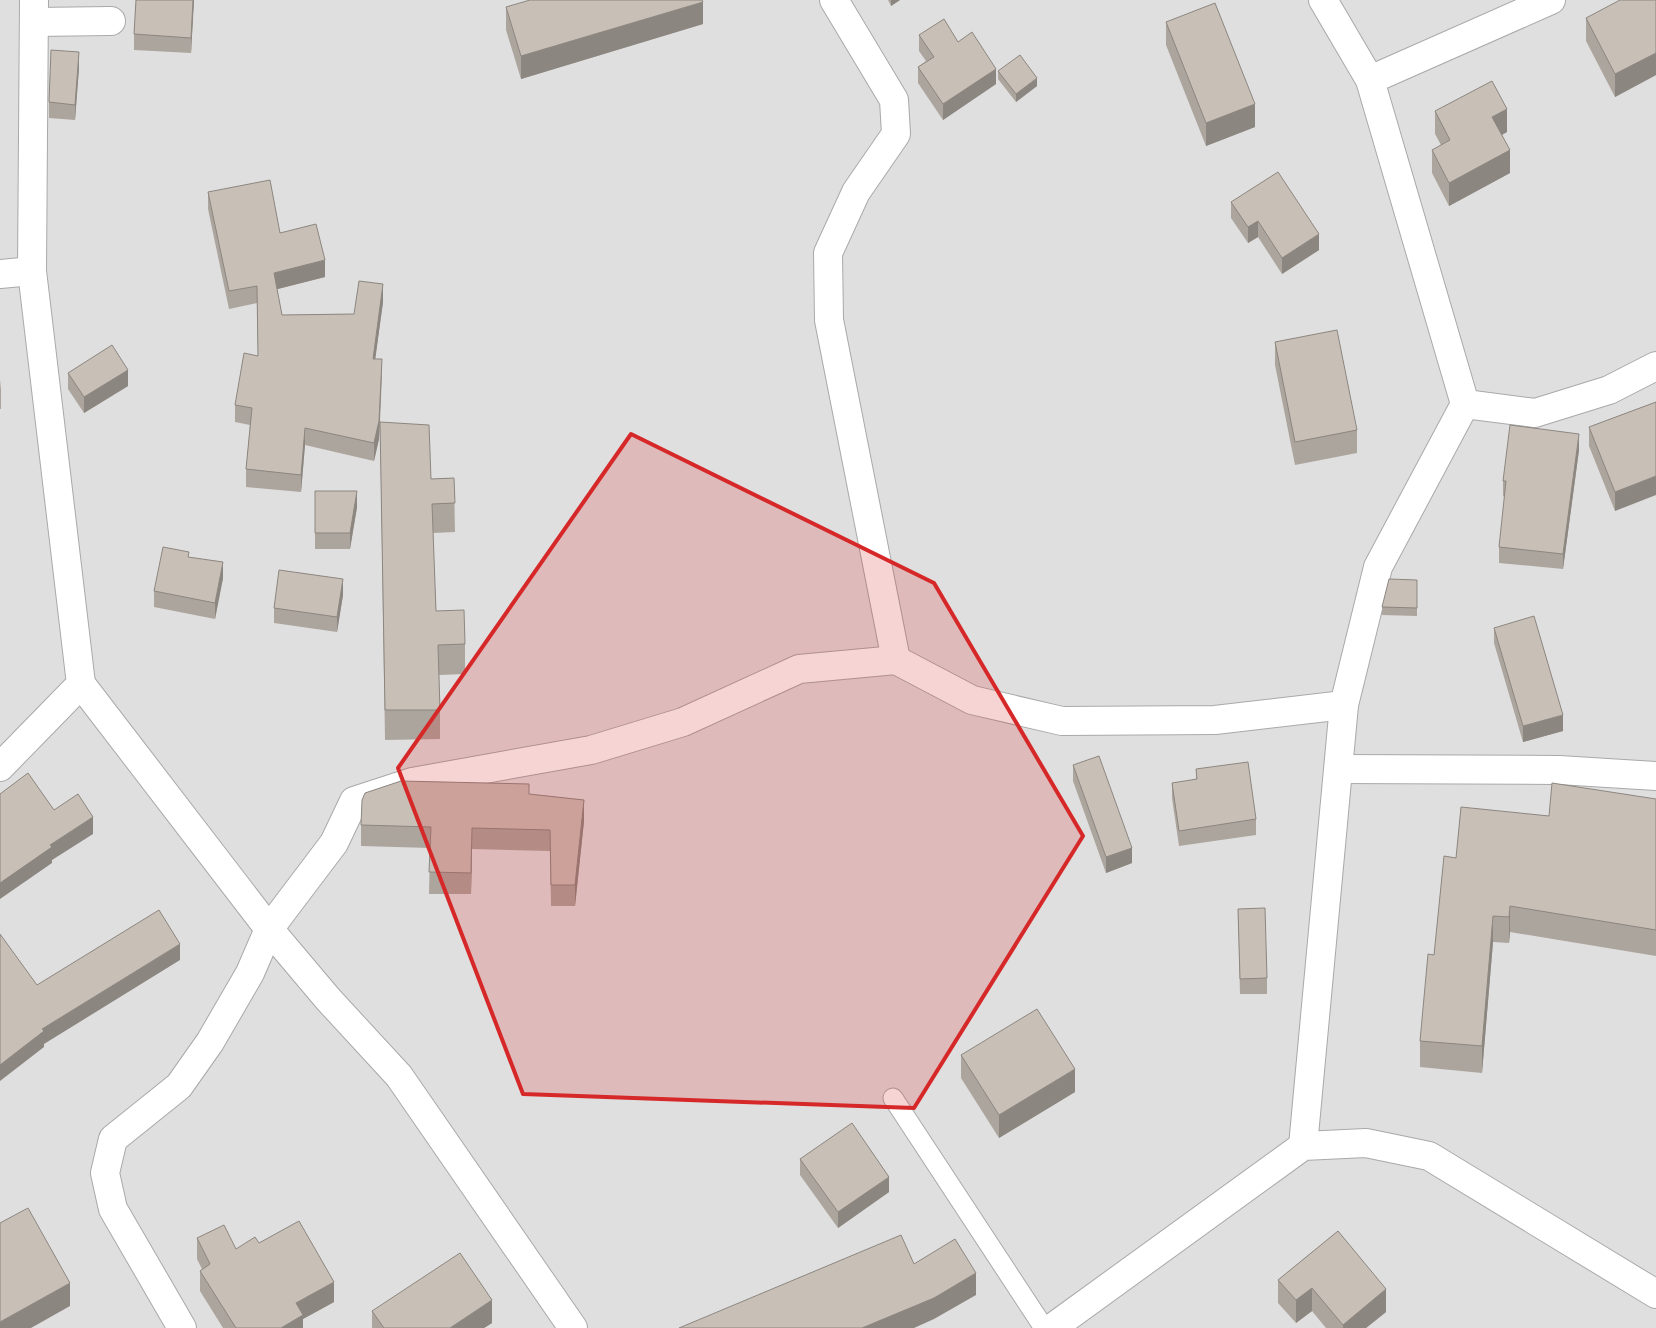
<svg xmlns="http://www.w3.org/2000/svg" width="1656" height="1328" font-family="Jost,sans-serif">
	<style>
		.residential { fill: #e0dfdf }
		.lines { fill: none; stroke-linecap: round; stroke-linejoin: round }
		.service-casing { stroke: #a9a9a9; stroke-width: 21 }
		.minor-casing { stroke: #a9a9a9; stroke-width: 30 }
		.service { stroke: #fff; stroke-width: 19 }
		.minor { stroke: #fff; stroke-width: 28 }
		.wall { fill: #aca59d }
		.shaded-wall { fill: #8c8680 }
		.building { fill: #c8c0b7; stroke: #8c8680 }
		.marked { fill: #d62828; fill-opacity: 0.2; stroke: #d62828; stroke-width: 4; stroke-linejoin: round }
	</style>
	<rect width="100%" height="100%" fill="#f2f0e8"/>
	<!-- residential -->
	<rect class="residential" x="0" y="0" width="1656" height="1328"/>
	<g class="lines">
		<!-- service casing -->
		<g class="service-casing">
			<path id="service" d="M893,1098L1044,1328"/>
		</g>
		<!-- minor casing -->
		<g class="minor-casing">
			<g id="minor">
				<path d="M834,0L894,100L896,134L856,192L828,253L829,320L896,660L972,700L1062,721L1215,720L1344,705"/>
				<path d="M1323,0L1370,80"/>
				<path d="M35,22L111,21"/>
				<path d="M0,274L32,271"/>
				<path d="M1465,404L1535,413L1609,390L1656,366"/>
				<path d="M81,684L269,929L328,999L399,1076L573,1328"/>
				<path d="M0,767L81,684L32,271L34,0"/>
				<path d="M1339,769L1559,770L1656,776"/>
				<path d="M1303,1146L1344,705L1378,567L1465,404L1370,80L1551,0"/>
				<path d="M182,1328L113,1209L105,1173L113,1139L179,1086L210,1042L250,973L269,929L334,843L354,801L412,782L591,750L683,722L799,669L896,660"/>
				<path d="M1052,1328L1303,1146L1366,1143L1429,1156L1656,1294"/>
			</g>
		</g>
		<!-- service -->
		<use href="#service" class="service"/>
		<!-- minor -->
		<use href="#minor" class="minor"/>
	</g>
	<!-- wall -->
	<g class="wall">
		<path d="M136,0H194L191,53L134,50V34Z"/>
		<path d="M888,0H900L891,6Z"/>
		<path d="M1656,0V75L1615,97L1586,41V18Z"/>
		<path d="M506,7L703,24L521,79L506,30Z"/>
		<path d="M1166,22L1255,127L1206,146L1166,45Z"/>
		<path d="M919,35L958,42L996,84L943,120L918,83V67L926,61L919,51Z"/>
		<path d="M79,68L75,120L49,118V102Z"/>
		<path d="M998,71L1037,86L1016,102L998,79Z"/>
		<path d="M1435,111L1507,132L1502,135L1510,173L1449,206L1432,173V150L1441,145L1435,134Z"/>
		<path d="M208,192L280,233L325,277L277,289L282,315L354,314L383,302L375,359L382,377L380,422L431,479L454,478L455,532L433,533L436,611L465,644V674L439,675L440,710V739L385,740L380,424L379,439L374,461L305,445L301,492L246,487V469L250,425L235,422V405L258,356L257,303L229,309L208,209Z"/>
		<path d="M1231,202L1319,250L1282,274L1258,237L1248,243L1231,218Z"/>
		<path d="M1275,342L1357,430V453L1295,465L1275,365Z"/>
		<path d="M68,373L128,386L84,413L68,389Z"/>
		<path d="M0,379L1,390V409H0Z"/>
		<path d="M1656,402L1615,511L1589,446V427Z"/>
		<path d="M1579,450L1563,569L1499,563V547L1505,497L1503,496V481Z"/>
		<path d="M315,491L357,507L350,549H315Z"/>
		<path d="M223,578L215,619L154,607V591Z"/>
		<path d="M1417,580V616L1382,615V607Z"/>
		<path d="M343,595L337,632L274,623V608Z"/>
		<path d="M1494,628L1563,731L1523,742L1494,643Z"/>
		<path d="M1073,765L1132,863L1106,873L1073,781Z"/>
		<path d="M1196,769L1256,819V835L1179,846L1172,798V783L1196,780Z"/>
		<path d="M529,794L584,821L575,906H551L550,851L472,849L471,894H429L430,848L361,846V825Z"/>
		<path d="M1656,799V956L1510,932L1509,943L1493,942L1482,1073L1420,1067V1041L1434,955L1456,858L1549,816Z"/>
		<path d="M1238,909L1267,978V994H1240Z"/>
		<path d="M961,1055L1075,1092L999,1138L961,1078Z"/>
		<path d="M800,1159L889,1192L838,1228L800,1175Z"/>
		<path d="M1338,1231L1386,1312L1366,1328H1326L1312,1311L1296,1323L1278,1303V1280Z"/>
		<path d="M197,1238L236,1249L259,1243L334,1302L303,1319V1328H223L200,1291V1271L202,1269L197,1259Z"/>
		<path d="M372,1311L492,1323L484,1328H372Z"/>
	</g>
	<!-- shaded-wall -->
	<g class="shaded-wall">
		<path d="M193,0H194L191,53V38Z"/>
		<path d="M891,0H900L891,6Z"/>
		<path d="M703,2V24L521,79V56Z"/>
		<path d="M79,52V68L75,120V105Z"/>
		<path d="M1656,53V75L1615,97V74Z"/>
		<path d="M996,69V84L943,120V104Z"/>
		<path d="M1037,78V86L1016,102V94Z"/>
		<path d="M1255,104V127L1206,146V123Z"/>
		<path d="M1507,109V132L1492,140V117Z"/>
		<path d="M1510,150V173L1449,206V183Z"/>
		<path d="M1258,221V237L1248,243V227Z"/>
		<path d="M1319,234V250L1282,274V258Z"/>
		<path d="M325,260V277L274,290V273Z"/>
		<path d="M383,284V302L373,376V359Z"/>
		<path d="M382,359L379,439L374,461V443Z"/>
		<path d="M128,370V386L84,413V397Z"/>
		<path d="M305,428V445L301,492V475Z"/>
		<path d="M1579,434V450L1563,569V554Z"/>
		<path d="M1656,476V495L1615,511V492Z"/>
		<path d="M357,491V507L350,549V533Z"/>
		<path d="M223,562V578L215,619V603Z"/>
		<path d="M343,579V595L337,632V617Z"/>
		<path d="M1563,715V731L1523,742V726Z"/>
		<path d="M584,800V821L575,906V885Z"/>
		<path d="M93,817V834L52,860V863L0,899V883L50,845Z"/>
		<path d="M472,828V849L471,894V873Z"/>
		<path d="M1132,848V863L1106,873V857Z"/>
		<path d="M1510,906V932L1509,943V917Z"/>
		<path d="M1493,916V942L1482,1073V1046Z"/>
		<path d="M180,944V960L44,1044V1047L0,1081V1065L42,1029Z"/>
		<path d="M1075,1069V1092L999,1138V1115Z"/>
		<path d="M889,1177V1192L838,1228V1212Z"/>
		<path d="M976,1273V1295L934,1319L914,1328H862Z"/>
		<path d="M334,1282V1302L303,1319V1328H281L296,1303Z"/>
		<path d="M70,1283V1306L31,1328H0V1322Z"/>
		<path d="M1312,1288V1311L1296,1323V1300Z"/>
		<path d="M1386,1289V1312L1366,1328H1343V1325Z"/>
		<path d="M492,1300V1323L484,1328H450Z"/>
	</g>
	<!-- building -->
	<g class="building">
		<path d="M136,0H193L191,38L134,34Z"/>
		<path d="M530,0H702L703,2L521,56L506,7Z"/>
		<path d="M1620,0H1656V53L1615,74L1586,18Z"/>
		<path d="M1215,3L1255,104L1206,123L1166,22Z"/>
		<path d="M944,19L958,42L972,32L996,69L943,104L918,67L934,57L919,35Z"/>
		<path d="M51,50L79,52L75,105L49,102Z"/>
		<path d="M1020,55L1037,78L1016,94L998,71Z"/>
		<path d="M1492,81L1507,109L1492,117L1510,150L1449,183L1432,150L1450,140L1435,111Z"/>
		<path d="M1278,172L1319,234L1282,258L1258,221L1248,227L1231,202Z"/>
		<path d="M270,180L280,233L316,224L325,260L274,273L282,315L354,314L359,281L383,284L373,359H382L379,421L374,443L305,428L301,475L246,469L252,408L235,405L244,353L258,356L257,286L229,291L208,192Z"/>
		<path d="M1337,330L1357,430L1295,442L1275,342Z"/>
		<path d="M112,345L128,370L84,397L68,373Z"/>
		<path d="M1656,402V476L1615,492L1589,427Z"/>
		<path d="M380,422L429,425L431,479L454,478L455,503L432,504L436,611L464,610L465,644L438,645L440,710H385Z"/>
		<path d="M1510,425L1579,434L1563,554L1499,547L1506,481H1503Z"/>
		<path d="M315,491H357L350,533H315Z"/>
		<path d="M163,547L189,552L188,557L223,562L215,603L154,591Z"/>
		<path d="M279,570L343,579L337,617L274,608Z"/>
		<path d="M1389,579L1417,580V608L1382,607Z"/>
		<path d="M1534,616L1563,715L1523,726L1494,628Z"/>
		<path d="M1099,756L1132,848L1106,857L1073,765Z"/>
		<path d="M1248,762L1256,819L1179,831L1172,783L1197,779L1196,769Z"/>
		<path d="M28,773L54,810L78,794L93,817L50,845L52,847L0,883V794Z"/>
		<path d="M401,781L529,784V794L584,800L575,885H551L550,830L472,828L471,873L429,872L431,827L361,825L362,800L365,793Z"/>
		<path d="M1552,783L1656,799V930L1510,906L1509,917L1493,916L1482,1046L1420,1041L1428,954L1434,955L1444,856L1456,858L1461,807L1549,816Z"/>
		<path d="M1265,908L1267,978L1240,979L1238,909Z"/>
		<path d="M159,910L180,944L42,1029L44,1031L0,1065V934L37,985Z"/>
		<path d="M1037,1009L1075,1069L999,1115L961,1055Z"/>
		<path d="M852,1123L889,1177L838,1212L800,1159Z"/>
		<path d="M28,1208L70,1283L0,1322V1223Z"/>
		<path d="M299,1221L334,1282L296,1303L303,1315L281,1328H236L200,1271L210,1264L197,1238L224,1225L236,1249L255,1237L259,1243Z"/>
		<path d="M1338,1231L1386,1289L1343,1325L1312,1288L1296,1300L1278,1280Z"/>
		<path d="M901,1235L914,1264L955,1239L976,1273L934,1298L862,1328H679Z"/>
		<path d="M460,1253L492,1300L450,1328H384L372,1311Z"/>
	</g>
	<!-- marked area -->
	<path class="marked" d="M631,434L934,583L1083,836L914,1108L523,1094L398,768Z"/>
</svg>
